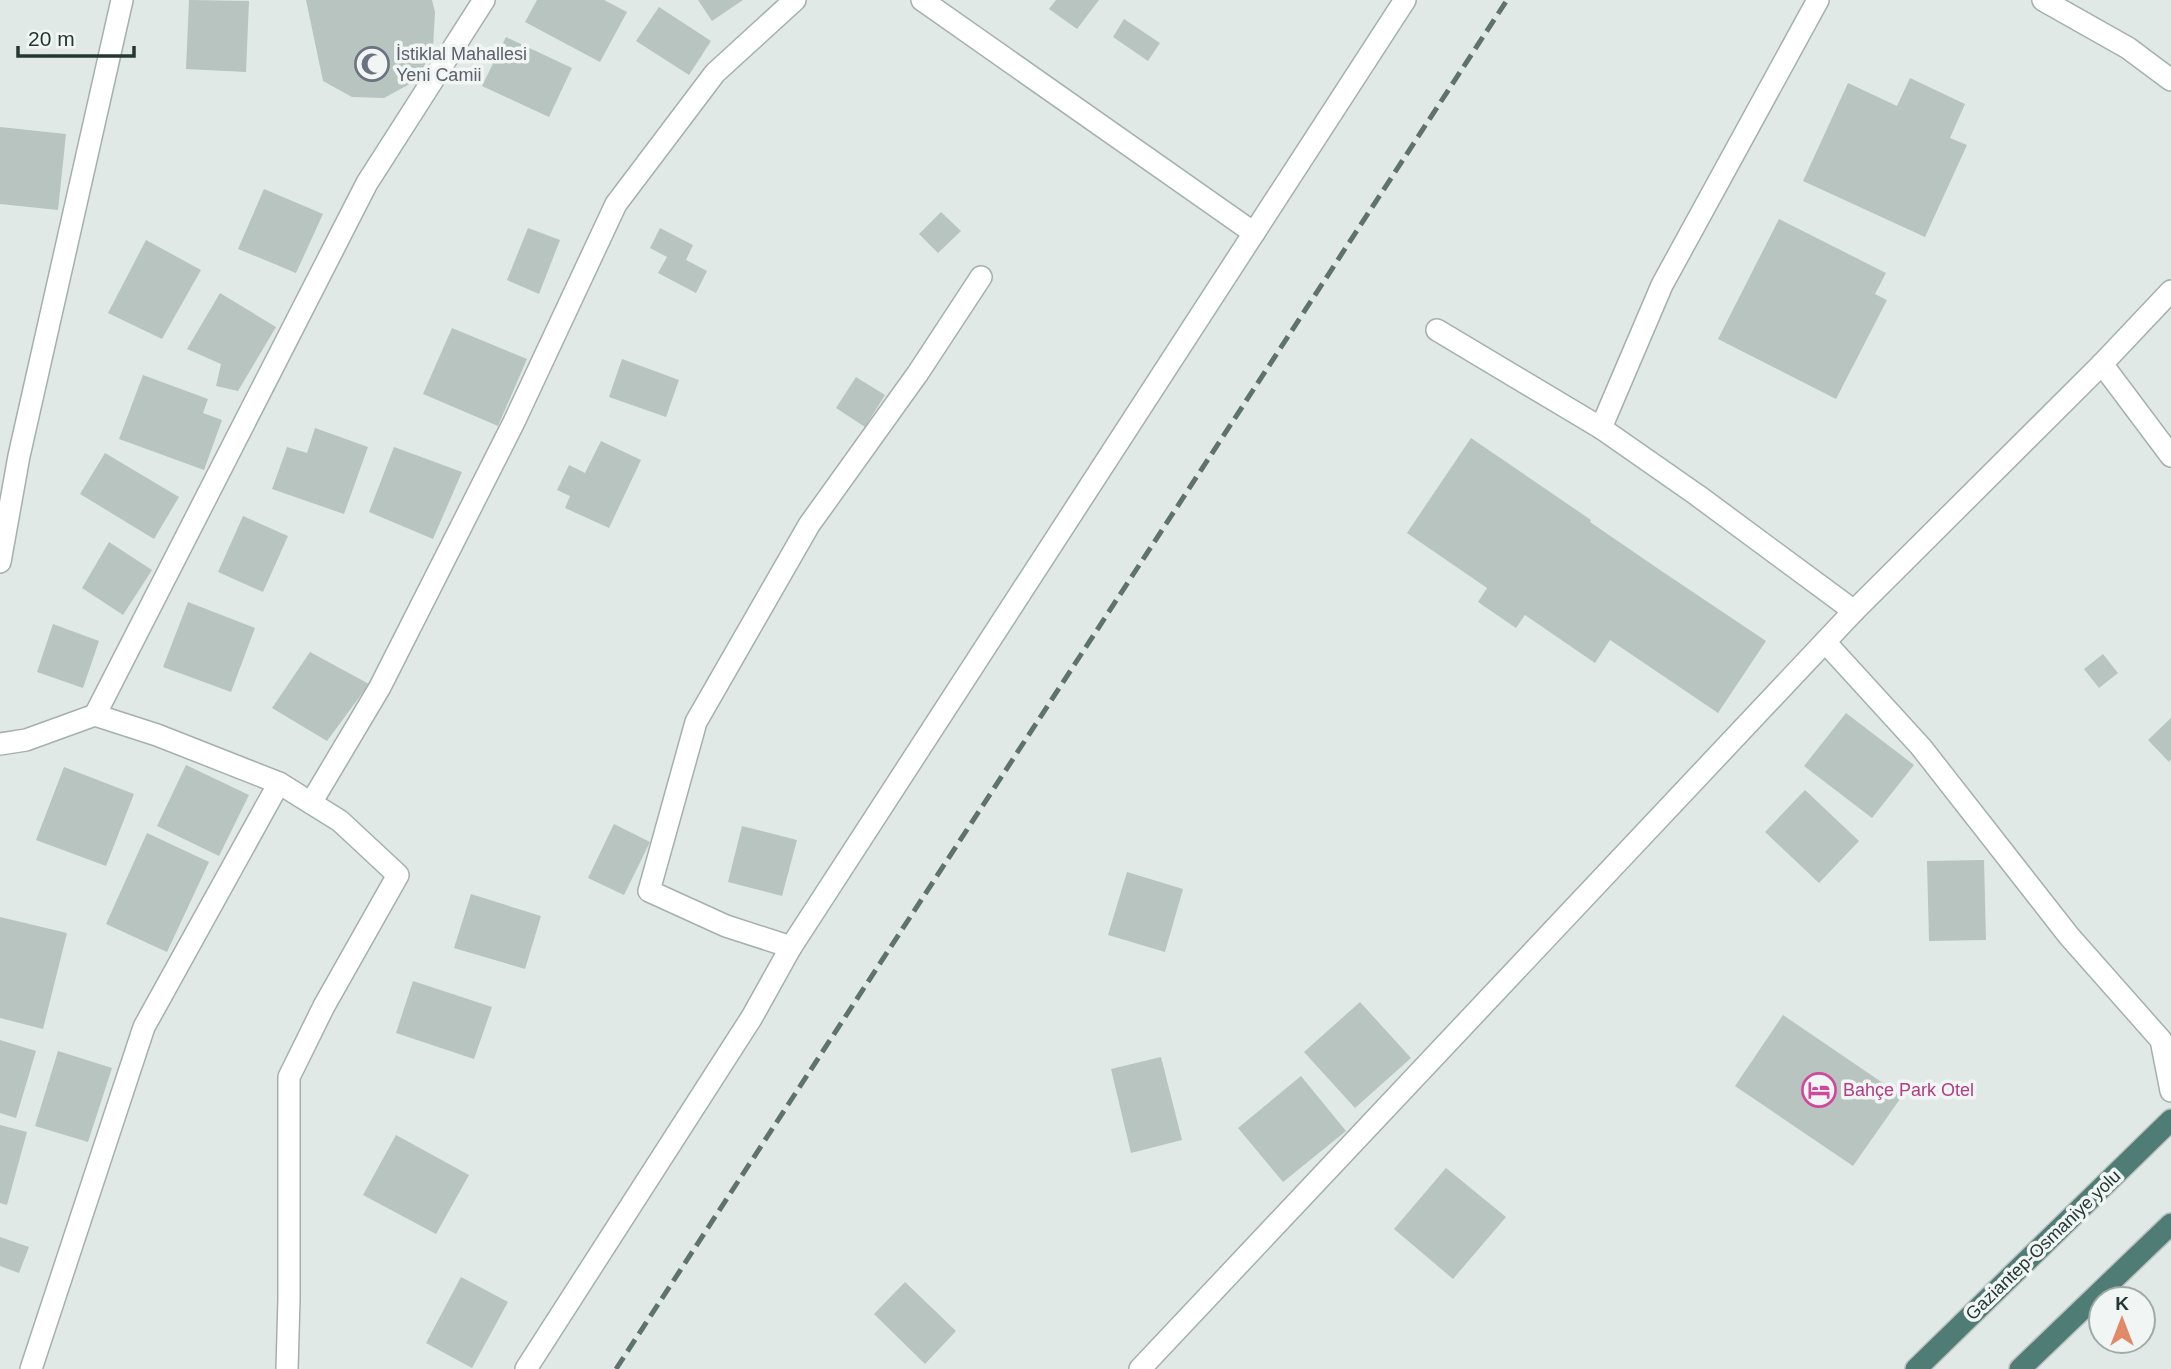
<svg xmlns="http://www.w3.org/2000/svg" width="2171" height="1369" font-family="Arial,sans-serif">
	<style>
		.building { fill: #b7c4bf }
		.lines { fill: none; stroke-linecap: round; stroke-linejoin: round }
		.minor-casing { stroke: #a5b0ad; stroke-width: 24 }
		.tertiary-casing { stroke: #a5b0ad; stroke-width: 24 }
		.trunk-casing { stroke: #bdc3c2; stroke-width: 24 }
		.minor { stroke: #fff; stroke-width: 21 }
		.tertiary { stroke: #fff; stroke-width: 21 }
		.trunk { stroke: #4f7c74; stroke-width: 21 }
		.rail { stroke: #5e736e; stroke-width: 5; stroke-dasharray: 14 7; stroke-linecap: butt }
		.labels { text-anchor: middle; dominant-baseline: central; stroke-width: 7; stroke-linejoin: round; paint-order: stroke }
		.worship-label { font-size: 18px; fill: #5b616d; stroke: #f1f6f4; text-anchor: start }
		.hotel-label { font-size: 18px; fill: #b23c85; stroke: #f1f6f4; text-anchor: start }
		.street-label { font-size: 18px; fill: #243833; stroke: #f1f6f4 }
	</style>
	<rect width="100%" height="100%" fill="#e1e9e6"/>
	<!-- building -->
	<g class="building">
		<path d="M189,0L249,1L246,72L186,69Z"/>
		<path d="M306,0H432L435,12L433,48L417,80L384,98L352,97L323,81Z"/>
		<path d="M537,0H604L627,12L600,62L525,22Z"/>
		<path d="M698,0H743L712,21Z"/>
		<path d="M1056,0H1099L1077,29L1049,9Z"/>
		<path d="M659,7L711,41L689,75L636,41Z"/>
		<path d="M1124,19L1160,43L1148,61L1113,37Z"/>
		<path d="M506,37L572,68L549,117L482,86Z"/>
		<path d="M1910,78L1965,104L1950,138L1967,145L1925,237L1803,181L1848,83L1897,106Z"/>
		<path d="M0,127L66,134L58,210L0,204Z"/>
		<path d="M264,189L323,214L296,273L238,249Z"/>
		<path d="M941,212L961,231L938,253L919,234Z"/>
		<path d="M1779,219L1886,273L1875,294L1887,300L1836,399L1718,339Z"/>
		<path d="M528,228L560,240L539,294L507,280Z"/>
		<path d="M660,228L693,245L686,260L707,271L696,293L658,273L667,257L650,248Z"/>
		<path d="M146,240L201,270L162,339L108,313Z"/>
		<path d="M220,293L276,327L238,391L216,386L221,364L187,349Z"/>
		<path d="M452,328L527,359L498,426L423,394Z"/>
		<path d="M622,359L679,380L666,417L609,397Z"/>
		<path d="M143,375L208,399L203,413L222,420L204,470L119,439Z"/>
		<path d="M856,377L885,395L865,427L836,408Z"/>
		<path d="M315,428L368,447L344,514L272,489L287,447L307,453Z"/>
		<path d="M1471,438L1591,520L1590,522L1660,570L1766,641L1718,713L1610,640L1595,663L1525,615L1516,628L1478,602L1487,588L1407,533Z"/>
		<path d="M601,441L641,460L609,528L565,508L570,496L557,490L569,465L585,473Z"/>
		<path d="M394,447L462,472L433,539L369,512Z"/>
		<path d="M105,453L179,497L154,539L80,494Z"/>
		<path d="M243,516L288,536L263,592L218,572Z"/>
		<path d="M109,542L152,570L123,615L82,588Z"/>
		<path d="M188,602L255,628L231,692L163,667Z"/>
		<path d="M53,624L99,641L83,688L37,672Z"/>
		<path d="M310,652L369,684L327,741L272,708Z"/>
		<path d="M2103,654L2118,673L2099,688L2084,669Z"/>
		<path d="M1846,713L1914,765L1872,818L1804,766Z"/>
		<path d="M2171,718V759L2169,762L2148,740Z"/>
		<path d="M186,765L249,795L219,856L157,826Z"/>
		<path d="M64,767L134,794L106,866L36,840Z"/>
		<path d="M1805,790L1859,841L1819,883L1765,832Z"/>
		<path d="M614,824L650,842L624,895L588,878Z"/>
		<path d="M742,826L797,840L782,896L728,882Z"/>
		<path d="M147,833L209,862L167,952L106,924Z"/>
		<path d="M1984,860L1986,940L1929,941L1927,861Z"/>
		<path d="M1127,872L1183,889L1165,952L1108,935Z"/>
		<path d="M471,894L541,916L525,969L454,948Z"/>
		<path d="M0,917L67,933L43,1029L0,1018Z"/>
		<path d="M413,981L492,1007L474,1059L396,1033Z"/>
		<path d="M1360,1002L1411,1058L1355,1108L1304,1052Z"/>
		<path d="M1783,1015L1902,1096L1853,1166L1735,1086Z"/>
		<path d="M0,1040L36,1051L16,1118L0,1113Z"/>
		<path d="M58,1051L112,1068L88,1142L35,1126Z"/>
		<path d="M1161,1057L1182,1140L1131,1153L1111,1069Z"/>
		<path d="M1301,1076L1346,1131L1283,1182L1238,1128Z"/>
		<path d="M0,1125L27,1132L7,1205L0,1203Z"/>
		<path d="M396,1135L469,1175L436,1234L363,1195Z"/>
		<path d="M1446,1168L1506,1217L1453,1279L1394,1229Z"/>
		<path d="M0,1237L29,1247L19,1273L0,1266Z"/>
		<path d="M461,1277L508,1302L472,1368L426,1343Z"/>
		<path d="M905,1282L956,1331L925,1364L874,1314Z"/>
	</g>
	<g class="lines">
		<!-- minor casing -->
		<g class="minor-casing">
			<g id="minor">
				<path d="M922,0L1254,233"/>
				<path d="M2043,0L2128,48L2171,80"/>
				<path d="M1437,330L1601,428L1697,495L1854,611"/>
				<path d="M2102,364L2171,456"/>
				<path d="M1601,428L1662,285L1818,0"/>
				<path d="M0,562L19,456L122,0"/>
				<path d="M1826,643L1921,747L2069,936L2161,1040L2171,1091"/>
				<path d="M95,715L367,183L484,0"/>
				<path d="M0,744L26,740L95,715L157,735L279,783L340,821L398,875L324,1006L289,1077V1299L287,1369"/>
				<path d="M311,803L380,687L514,422L616,204L715,73L795,0"/>
				<path d="M791,947L726,926L649,891L696,722L809,525L918,373L981,277"/>
				<path d="M31,1369L144,1027L279,783"/>
				<path d="M526,1369L752,1017L791,947L1405,0"/>
			</g>
		</g>
		<!-- tertiary casing -->
		<g class="tertiary-casing">
			<path id="tertiary" d="M1140,1369L1854,611L2102,364L2171,291"/>
		</g>
		<!-- trunk casing -->
		<g class="trunk-casing">
			<g id="trunk">
				<path d="M1916,1369L2171,1120"/>
				<path d="M2020,1369L2171,1224"/>
			</g>
		</g>
		<!-- minor -->
		<use href="#minor" class="minor"/>
		<!-- tertiary -->
		<use href="#tertiary" class="tertiary"/>
		<!-- trunk -->
		<use href="#trunk" class="trunk"/>
		<!-- rail -->
		<path class="rail" d="M616,1369L1507,0"/>
	</g>
	<!-- icons -->
	<defs>
		<g id="mosque-ring" transform="scale(1.75)"><circle r="9.5" fill="#f1f6f4" stroke="#6b7280" stroke-width="1.5"/><path d="M3.5-4.9A6 6 0 1 0 3.5 4.9A5 5 0 1 1 3.5-4.9Z" fill="#6b7280"/></g>
		<g id="hotel-ring" transform="scale(1.75)"><circle r="9.5" fill="#f1f6f4" stroke="#d1479c" stroke-width="1.5"/><path d="M-6-4.5h1.5V1H6V5H4.5V3h-9V5H-6ZM-4 0a1.8 1.8 0 1 1 3.6 0ZM.5 0V-2.5h3Q6-2.5 6 0Z" fill="#d1479c"/></g>
	</defs>
	<g fill-rule="evenodd">
		<use href="#mosque-ring" x="372" y="64"/>
		<use href="#hotel-ring" x="1819" y="1090"/>
	</g>
	<g class="labels">
		<!-- worship labels -->
		<g class="worship-label">
			<text x="396" y="54">İstiklal Mahallesi<tspan x="396" dy="21">Yeni Camii</tspan></text>
		</g>
		<!-- hotel labels -->
		<g class="hotel-label">
			<text x="1843" y="1090">Bahçe Park Otel</text>
		</g>
		<!-- street labels -->
		<g class="street-label">
			<text transform="translate(2043 1245) rotate(-44)">Gaziantep-Osmaniye yolu</text>
		</g>
	</g>
	<!-- north arrow -->
	<g transform="translate(2122 1320)"><circle r="33" fill="#f1f6f4" stroke="#9faaa7" stroke-width="2"/>
	<path d="M0-5L12 26L0 18L-12 26Z" fill="#e08a69"/>
	<text y="-10" font-size="19" font-weight="bold" text-anchor="middle" fill="#243833">K</text>
	</g>
	<!-- scale -->
	<path d="M18 46v10h116v-10" fill="none" stroke="#243833" stroke-width="3.5"/>
	<text x="28" y="46" font-size="21" fill="#243833" stroke="#f1f6f4" stroke-width="5" paint-order="stroke">20 m</text>
</svg>
